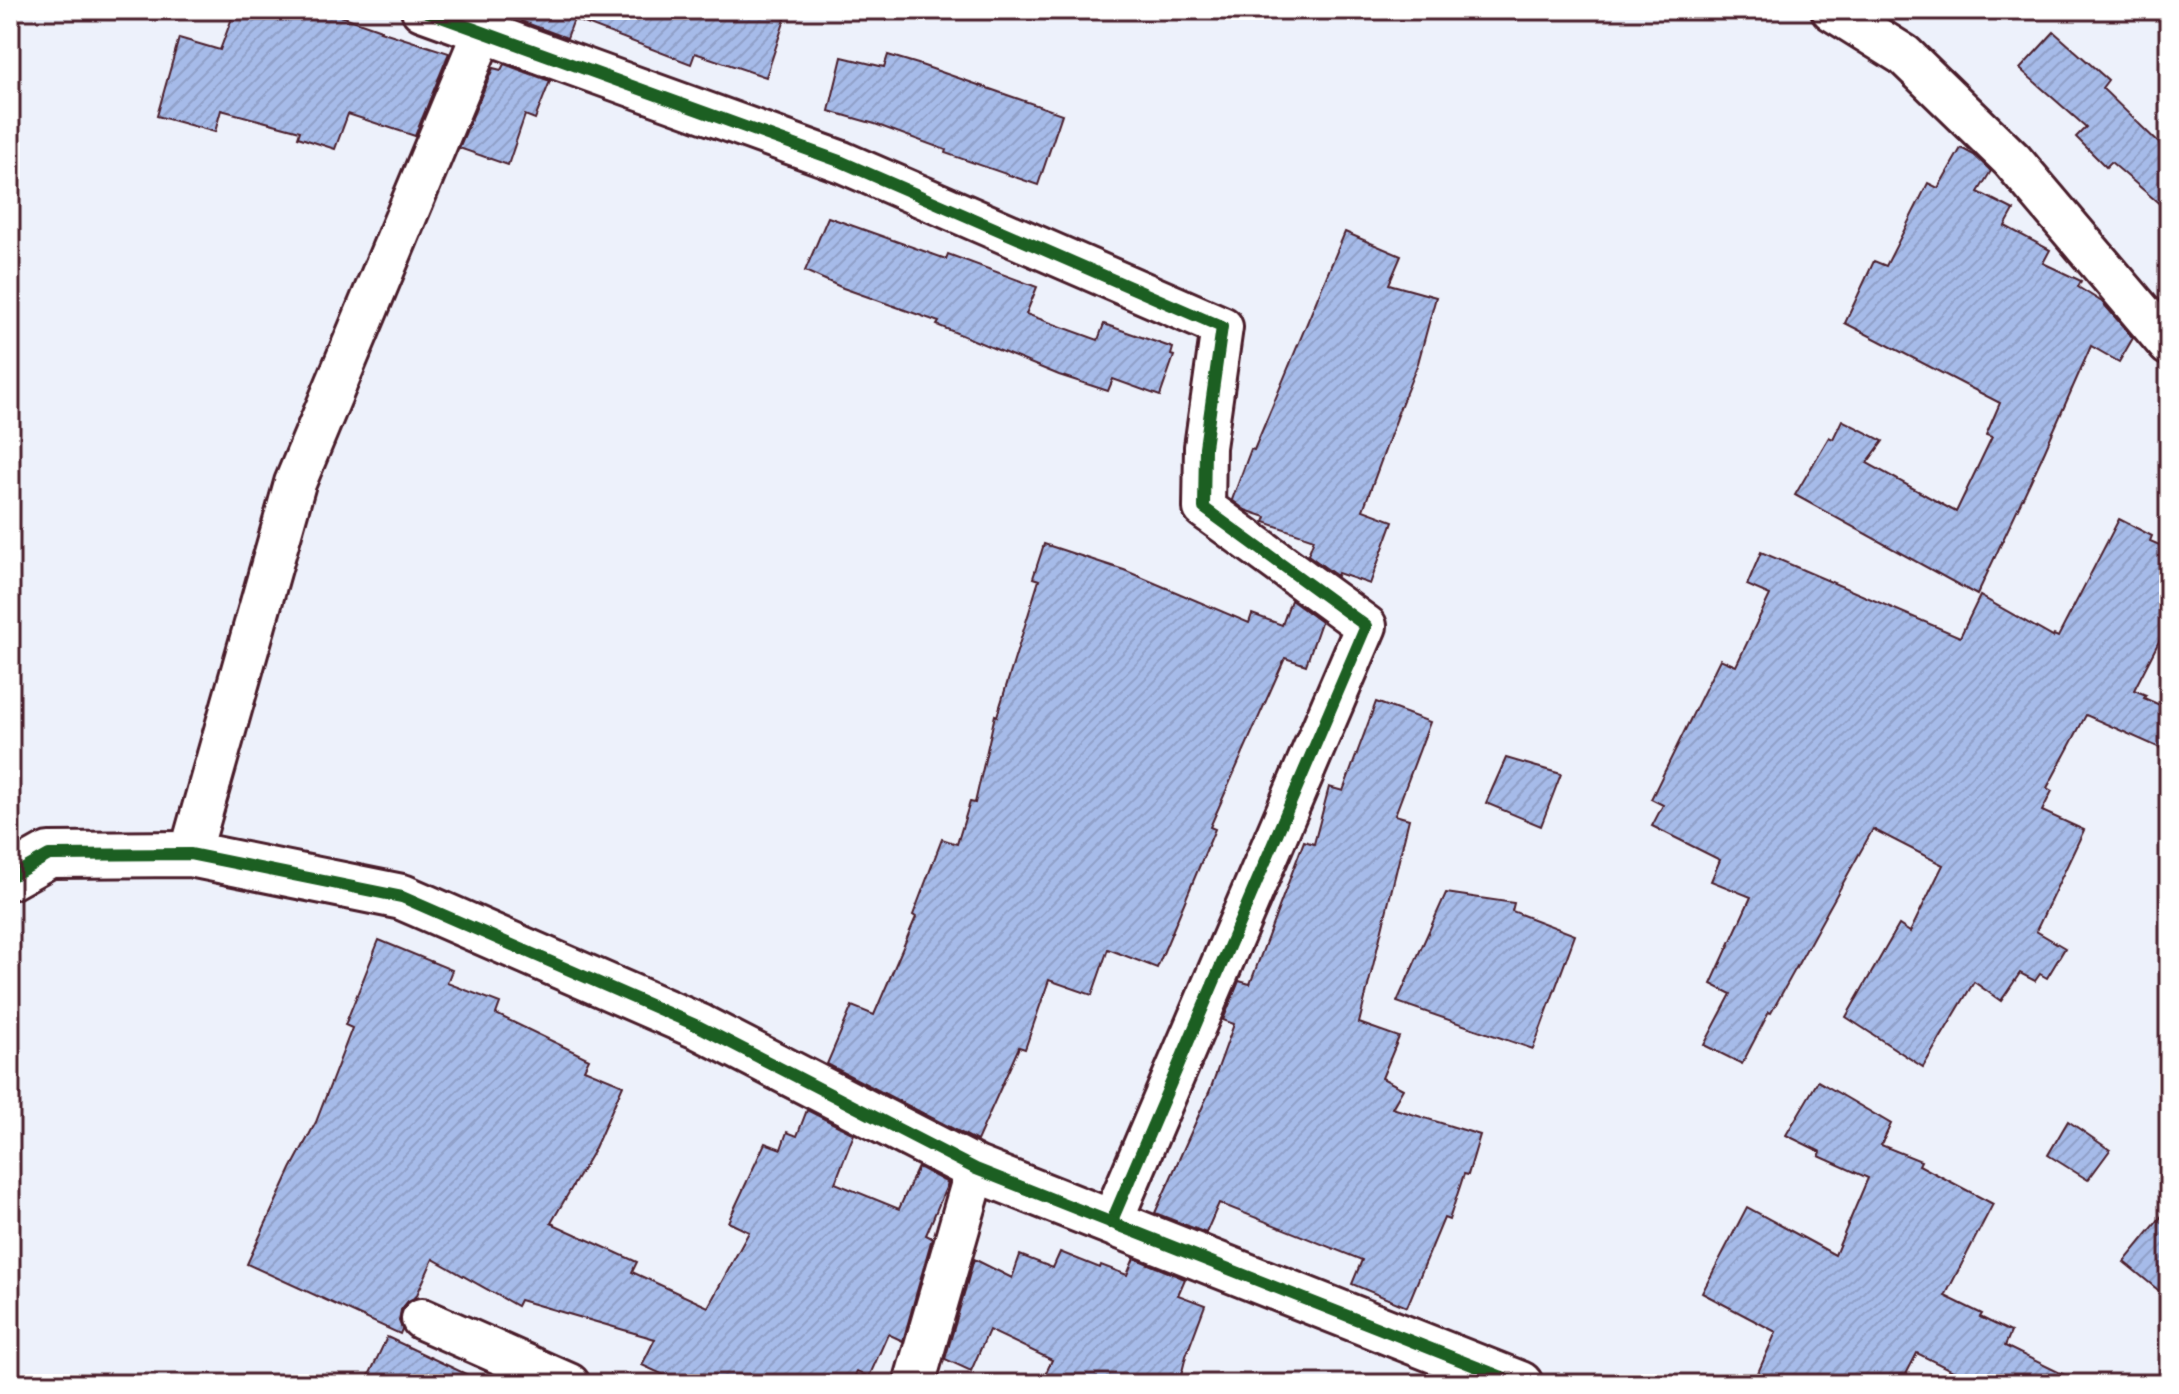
<svg xmlns="http://www.w3.org/2000/svg" width="2179" height="1394" font-family="'Architects Daughter',sans-serif">
	<style>
		.building { fill: url(#building-hatch); stroke: #4a1f2b; stroke-width: 2 }
		.lines { fill: none; stroke-linecap: round; stroke-linejoin: round }
		.minor-casing { stroke: #4a1f2b; stroke-width: 46 }
		.tertiary-casing { stroke: #4a1f2b; stroke-width: 50 }
		.minor { stroke: #fff; stroke-width: 40 }
		.tertiary { stroke: #fff; stroke-width: 44 }
		.cycleway-casing { stroke: #fff; stroke-width: 17 }
		.cycleway { stroke: #1b5e20; stroke-width: 12 }
	</style>
	<defs>
		<pattern id="building-hatch" width="6" height="6" patternUnits="userSpaceOnUse" patternTransform="scale(2)"><rect width="6" height="6" fill="#a6bbe9"/><path d="M-1 1l2-2M0 6l6-6M5 7l2-2" fill="none" stroke="#90a0c8"/></pattern>
	</defs>
	<rect width="100%" height="100%" fill="#edf1fb"/>
	<filter id="ink" filterUnits="userSpaceOnUse"><feTurbulence type="fractalNoise" baseFrequency=".0125" numOctaves="2"/><feDisplacementMap in="SourceGraphic" scale="16" xChannelSelector="R" yChannelSelector="G"/><feConvolveMatrix kernelMatrix="1 2 1 2 8 2 1 2 1" color-interpolation-filters="sRGB"/></filter>
	<g filter="url(#ink)">
		<!-- building -->
		<g class="building">
			<path d="M235,10H324L381,30L380,31L449,53L415,136L348,114L335,149L298,137L300,131L221,110L215,132L157,116L179,38L220,50Z"/>
			<path d="M525,10H788L766,77L695,53L691,64L574,19L567,38L521,21Z"/>
			<path d="M2054,32L2108,80L2102,88L2169,153V212L2111,162L2106,167L2076,137L2086,127L2020,69Z"/>
			<path d="M888,55L918,64L1062,114L1038,185L945,153L946,150L875,124L829,111L842,57L884,67Z"/>
			<path d="M504,64L550,81L535,119L525,115L508,165L459,148L493,68L501,70Z"/>
			<path d="M1961,148L1974,155L1991,171L1978,192L2014,210L2005,226L2050,250L2043,263L2081,281L2078,287L2102,302L2133,338L2119,362L2091,346L2041,459L1977,595L1795,495L1829,437L1833,439L1842,420L1883,441L1867,463L1956,512L1992,437L1986,435L2000,403L1845,323L1874,261L1886,266L1928,183L1938,188Z"/>
			<path d="M828,217L946,259L948,254L1037,287L1026,314L1098,340L1104,324L1173,348L1171,355L1174,356L1160,396L1113,379L1108,391L1059,375L937,325L939,322L843,288L805,271Z"/>
			<path d="M1345,232L1401,256L1389,284L1436,297L1418,363L1397,415H1398L1363,510L1393,521L1370,584L1338,573L1337,576L1308,555L1314,539L1264,522L1266,517L1245,510L1232,500L1251,449L1254,450Z"/>
			<path d="M2119,519L2152,536L2150,541L2169,549V622L2134,690L2146,695L2144,698L2169,709V752L2086,715L2047,788L2052,791L2042,811L2084,830L2036,931L2065,948L2047,978L2040,974L2035,981L2020,973L2001,1001L1974,982L1923,1067L1846,1017L1899,925L1910,932L1943,865L1873,829L1771,1013L1769,1012L1742,1064L1704,1045L1731,994L1711,984L1751,897L1711,881L1720,860L1652,826L1663,805L1651,799L1720,659L1736,666L1770,595L1747,585L1761,552L1960,637L1980,596L2053,637L2054,635L2058,637Z"/>
			<path d="M1044,544L1124,570L1249,623L1252,614L1282,625L1291,600L1321,622L1306,665L1285,658L1210,827L1215,829L1157,968L1108,949L1092,995L1049,980L1025,1049L1019,1047L977,1141L827,1064L852,1006L874,1015L916,917L913,915L942,839L957,844L970,802L975,803L995,715L997,716L1039,580L1033,578Z"/>
			<path d="M1376,702L1430,722L1395,815L1409,819L1359,1023L1399,1037L1382,1078L1403,1089L1392,1108L1480,1135L1468,1175L1464,1174L1449,1220L1444,1218L1407,1307L1352,1284L1362,1260L1219,1203L1206,1233L1155,1213L1210,1090L1234,1024L1223,1020L1239,981L1250,984L1304,841L1314,844L1329,787L1343,791Z"/>
			<path d="M1506,758L1561,774L1541,826L1486,803Z"/>
			<path d="M1446,893L1514,903L1512,911L1575,935L1533,1049L1397,1002Z"/>
			<path d="M379,940L452,970L447,983L500,1003L496,1014L589,1059L584,1069L623,1085L594,1150L551,1223L637,1262L632,1272L708,1307L749,1232L728,1222L765,1143L781,1149L787,1132L797,1136L807,1110L854,1134L835,1183L899,1209L918,1167L948,1183L926,1235L932,1238L903,1341L888,1334L869,1377L857,1371L851,1384H683L642,1365L655,1339L520,1300L517,1306L433,1259L416,1297L408,1301L401,1310L399,1321L402,1329L400,1334L247,1264L291,1169L316,1122L352,1028L345,1025Z"/>
			<path d="M1818,1081L1891,1124L1881,1145L1921,1161L1919,1165L1993,1204L1945,1296L1982,1314L1980,1317L2011,1332L2005,1346L2083,1384H1979L1917,1353L1901,1384H1753L1776,1332L1702,1293L1747,1207L1835,1255L1868,1178L1819,1156L1821,1152L1786,1135Z"/>
			<path d="M2068,1121L2110,1150L2088,1180L2048,1155Z"/>
			<path d="M2169,1207V1299L2124,1262Z"/>
			<path d="M1060,1252L1100,1268L1101,1265L1127,1275L1134,1258L1185,1279L1178,1295L1205,1305L1186,1356L1179,1384H1041L1052,1360L989,1330L971,1371L945,1359L974,1259L1012,1278L1020,1255L1053,1268Z"/>
			<path d="M387,1337L487,1384H365Z"/>
		</g>
		<g class="lines">
			<!-- minor casing -->
			<g class="minor-casing">
				<g id="minor">
					<path d="M422,10L842,162L1222,327L1205,447L1204,508L1366,626L1111,1223"/>
					<path d="M1832,10L1904,55L2012,160L2169,345"/>
					<path d="M190,854L295,483L483,32"/>
					<path d="M422,1319L569,1384"/>
					<path d="M914,1384L976,1169"/>
				</g>
			</g>
			<!-- tertiary casing -->
			<g class="tertiary-casing">
				<path id="tertiary" d="M10,877L49,855L190,854L402,897L700,1027L976,1169L1520,1384"/>
			</g>
			<!-- minor -->
			<use href="#minor" class="minor"/>
			<!-- tertiary -->
			<use href="#tertiary" class="tertiary"/>
			<!-- cycleway casing -->
			<g class="cycleway-casing">
				<g id="cycleway">
					<path d="M422,10L842,162L1222,327L1205,447L1204,508L1366,626L1111,1223"/>
					<path d="M10,877L49,855L190,854L402,897L700,1027L976,1169L1520,1384"/>
				</g>
			</g>
			<!-- cycleway -->
			<use href="#cycleway" class="cycleway"/>
		</g>
	</g>
	<!-- margin -->
	<rect width="2179" height="1394" fill="none" stroke="#fff" stroke-width="40"/>
	<rect x="20" y="20" width="2139" height="1354" fill="none" stroke="#4a1f2b" stroke-width="3" filter="url(#ink)"/>
</svg>
